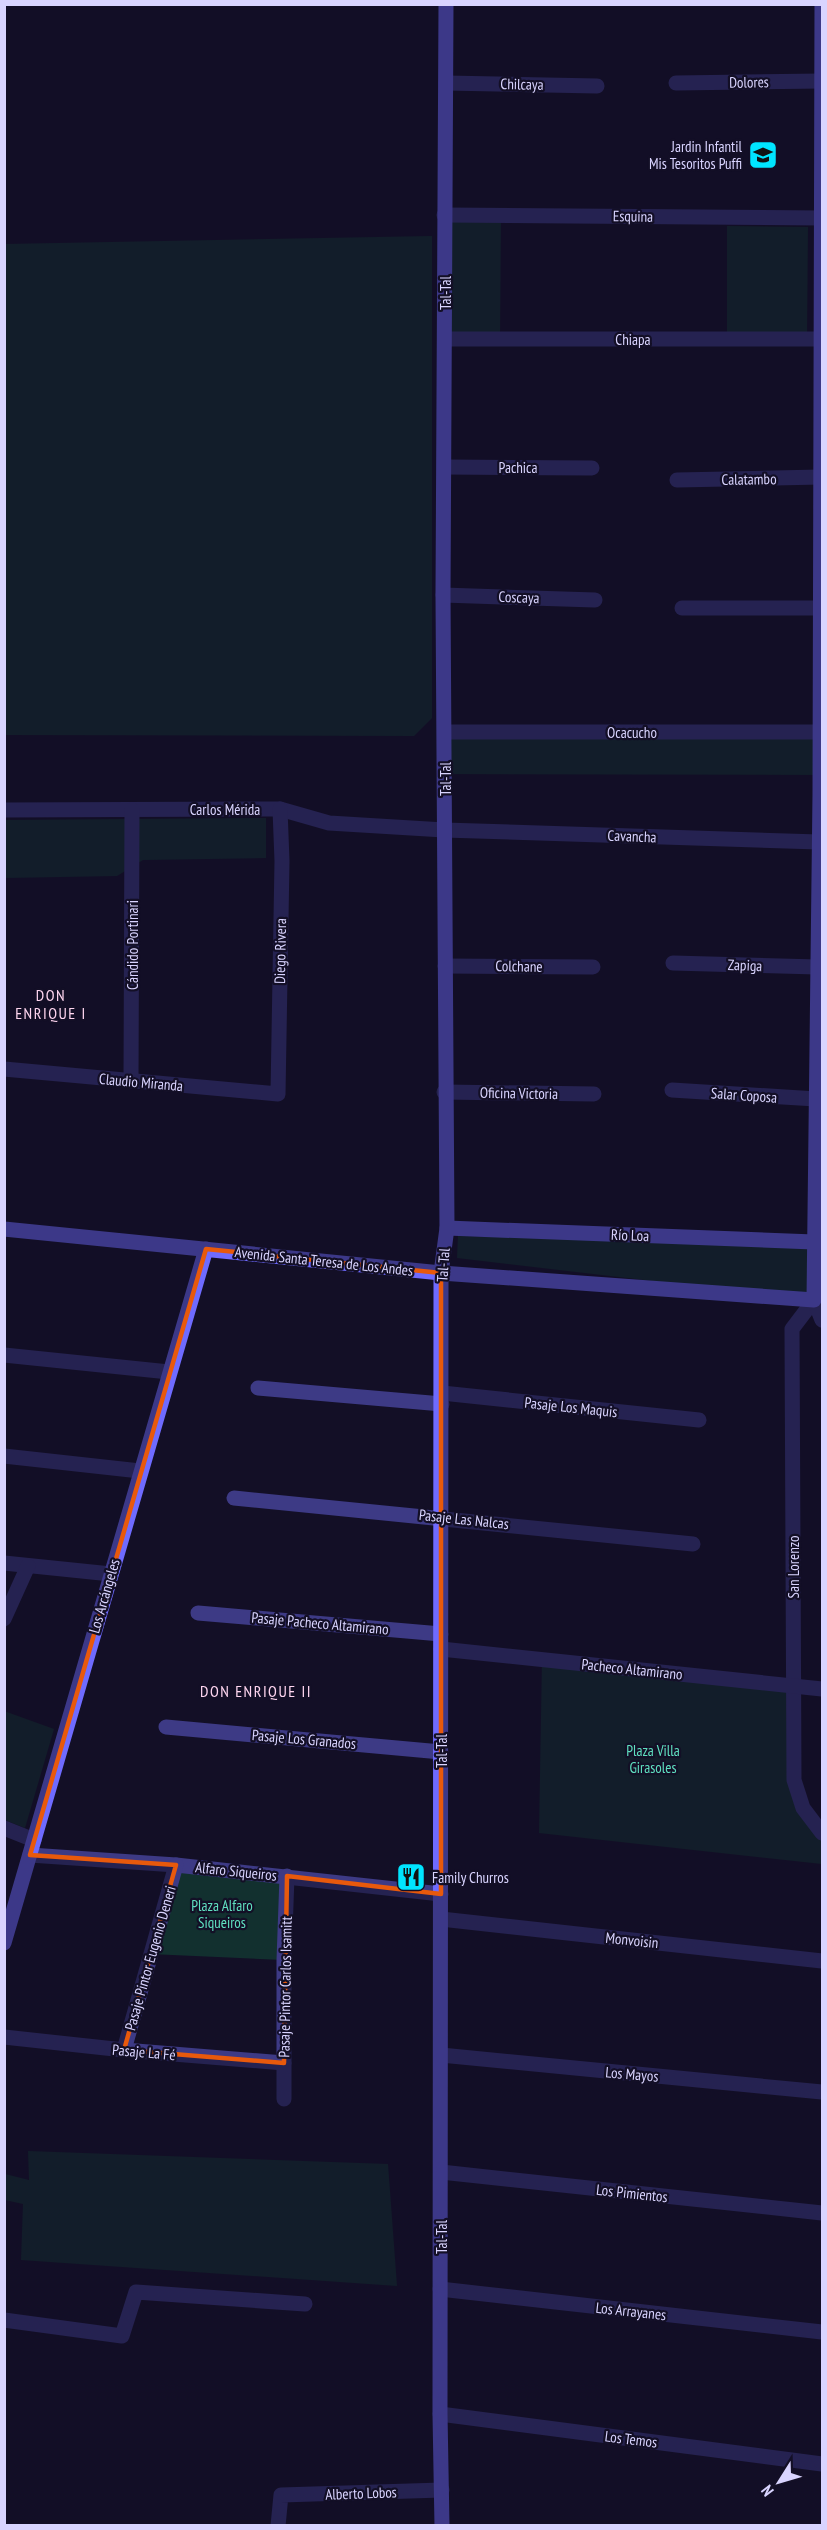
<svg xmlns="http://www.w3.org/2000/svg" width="827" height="2530" font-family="'PT Sans Narrow',sans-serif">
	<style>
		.green { fill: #12302f }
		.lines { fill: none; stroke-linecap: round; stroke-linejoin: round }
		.street { stroke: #3d3a85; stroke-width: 15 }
		.secondary { stroke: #6f6bff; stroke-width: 15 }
		.marked { fill: none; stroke: #e8590c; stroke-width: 4.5; stroke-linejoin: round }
		.labels { text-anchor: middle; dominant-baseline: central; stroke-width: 4.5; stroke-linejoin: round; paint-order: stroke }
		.street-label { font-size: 15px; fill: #d9d4ff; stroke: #130f26 }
		.poi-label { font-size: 15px; fill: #d9d4ff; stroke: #130f26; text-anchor: end }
		.park-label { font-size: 15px; fill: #5fe0c0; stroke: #130f26 }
		.neighbourhood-label { font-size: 16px; letter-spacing: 1.5px; fill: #ffd6f0; stroke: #130f26 }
	</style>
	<rect width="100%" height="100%" fill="#130f26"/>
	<!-- green -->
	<g class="green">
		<path d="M444,215H501L500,340L445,339Z"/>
		<path d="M727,226L808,227L807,335H727Z"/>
		<path d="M432,236V718L414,736L5,735V244Z"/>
		<path d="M445,732H820V775L444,774Z"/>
		<path d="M266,818V858L143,860L117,876L5,878L4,820Z"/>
		<path d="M458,1236L814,1242V1300L457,1258Z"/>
		<path d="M542,1659L793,1686L794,1780L822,1833V1864L539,1833Z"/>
		<path d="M4,1711L54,1729L25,1828L5,1820Z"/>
		<path d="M176,1865L287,1876L284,1960L150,1954Z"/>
		<path d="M28,2151L388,2164L397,2286L21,2260L23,2204L5,2200V2174L29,2180Z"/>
	</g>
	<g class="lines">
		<!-- street -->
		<g class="street">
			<path d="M446,83L597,86"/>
			<path d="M676,83L822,81"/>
			<path d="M444,215L821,218"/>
			<path d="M445,339H821"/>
			<path d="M445,467L592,468"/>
			<path d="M677,480L821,477"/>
			<path d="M443,595L595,600"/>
			<path d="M682,608H820"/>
			<path d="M445,732H820"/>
			<path d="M4,810L280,809L329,823L444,830L819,842"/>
			<path d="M673,963L817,967"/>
			<path d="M445,966L593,967"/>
			<path d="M4,1069L278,1094L282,861L280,809"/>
			<path d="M131,1081L132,810"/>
			<path d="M672,1090L816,1099"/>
			<path d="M444,1092L594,1094"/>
			<path d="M814,1300L792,1329L794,1780L803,1808L822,1833"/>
			<path d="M814,1300L822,1320"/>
			<path d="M4,1355L169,1372"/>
			<path d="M258,1388L442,1404"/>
			<path d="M442,1393L699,1420"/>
			<path d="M4,1456L140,1471"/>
			<path d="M234,1498L693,1544"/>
			<path d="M4,1563L111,1574"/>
			<path d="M198,1613L441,1634"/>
			<path d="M4,1619L28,1566"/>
			<path d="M441,1649L822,1689"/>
			<path d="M166,1727L441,1752"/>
			<path d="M4,1828L34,1840"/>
			<path d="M30,1855L176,1865L441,1894"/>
			<path d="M441,1919L822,1961"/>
			<path d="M4,2037L124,2050L284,2063"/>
			<path d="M124,2050L176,1865"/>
			<path d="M441,2055L822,2092"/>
			<path d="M284,2099V1960L287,1876"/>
			<path d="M441,2172L822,2213"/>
			<path d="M440,2289L822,2332"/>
			<path d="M4,2320L122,2336L136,2292L305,2304"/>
			<path d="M440,2414L822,2464"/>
			<path d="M278,2526L281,2495L442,2490"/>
		</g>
		<!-- secondary -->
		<g class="secondary">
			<path d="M447,1228L814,1242"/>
			<path d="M4,1229L441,1273L814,1300L820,794L822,4"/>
			<path d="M4,1943L206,1249"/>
			<path d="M442,2526L440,2414L441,1273L447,1228L443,595L446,4"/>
		</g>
	</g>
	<!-- marked area -->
	<path d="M0 0H827V2530H0ZM206,1249L441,1273V1894L287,1876L284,2063L124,2050L176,1865L30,1855Z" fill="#130f26" fill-opacity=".55" fill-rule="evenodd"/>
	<path class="marked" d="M206,1249L441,1273V1894L287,1876L284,2063L124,2050L176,1865L30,1855Z"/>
	<!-- icons -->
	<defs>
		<g id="school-square" transform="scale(1.5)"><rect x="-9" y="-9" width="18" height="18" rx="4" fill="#00e5ff" stroke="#130f26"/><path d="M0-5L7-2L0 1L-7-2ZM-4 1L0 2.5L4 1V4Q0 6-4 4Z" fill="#111"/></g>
		<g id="restaurant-square" transform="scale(1.5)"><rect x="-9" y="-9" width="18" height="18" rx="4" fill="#00e5ff" stroke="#130f26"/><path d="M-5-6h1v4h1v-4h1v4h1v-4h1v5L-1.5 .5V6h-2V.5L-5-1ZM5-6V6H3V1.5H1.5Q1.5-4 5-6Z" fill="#111"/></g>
	</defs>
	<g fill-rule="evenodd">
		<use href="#school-square" x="763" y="155"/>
		<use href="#restaurant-square" x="411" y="1877"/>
	</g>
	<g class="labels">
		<!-- street labels -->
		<g class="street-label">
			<text transform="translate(749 82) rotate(-1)">Dolores</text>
			<text transform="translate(522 84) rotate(1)">Chilcaya</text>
			<text transform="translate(633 216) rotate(1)">Esquina</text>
			<text transform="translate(445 293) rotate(-90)">Tal-Tal</text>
			<text x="633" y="339">Chiapa</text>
			<text x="518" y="467">Pachica</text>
			<text transform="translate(749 479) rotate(-1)">Calatambo</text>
			<text transform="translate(519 597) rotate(2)">Coscaya</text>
			<text x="632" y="732">Ocacucho</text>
			<text transform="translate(445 779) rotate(-90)">Tal-Tal</text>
			<text x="225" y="809">Carlos Mérida</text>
			<text transform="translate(632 836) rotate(2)">Cavancha</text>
			<text transform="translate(132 945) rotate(-90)">Cándido Portinari</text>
			<text transform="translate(280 951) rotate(-89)">Diego Rivera</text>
			<text transform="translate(745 965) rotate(2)">Zapiga</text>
			<text transform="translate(519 966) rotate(1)">Colchane</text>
			<text transform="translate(141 1082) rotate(5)">Claudio Miranda</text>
			<text transform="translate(519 1093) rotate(1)">Oficina Victoria</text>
			<text transform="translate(744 1095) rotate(4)">Salar Coposa</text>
			<text transform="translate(630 1235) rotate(2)">Río Loa</text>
			<text transform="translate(324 1261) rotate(6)">Avenida Santa Teresa de Los Andes</text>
			<text transform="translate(443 1265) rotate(-86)">Tal-Tal</text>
			<text transform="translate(571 1407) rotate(6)">Pasaje Los Maquis</text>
			<text transform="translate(464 1519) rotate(6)">Pasaje Las Nalcas</text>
			<text transform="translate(793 1567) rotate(-90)">San Lorenzo</text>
			<text transform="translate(104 1596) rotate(-74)">Los Arcángeles</text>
			<text transform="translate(320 1623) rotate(5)">Pasaje Pacheco Altamirano</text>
			<text transform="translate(632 1669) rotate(6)">Pacheco Altamirano</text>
			<text transform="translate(304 1739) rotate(5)">Pasaje Los Granados</text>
			<text transform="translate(441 1751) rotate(-90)">Tal-Tal</text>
			<text transform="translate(236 1871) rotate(6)">Alfaro Siqueiros</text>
			<text transform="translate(632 1940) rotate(6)">Monvoisin</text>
			<text transform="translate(150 1958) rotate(-74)">Pasaje Pintor Eugenio Deneri</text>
			<text transform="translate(285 1987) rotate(-89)">Pasaje Pintor Carlos Isamitt</text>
			<text transform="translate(144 2052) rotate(5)">Pasaje La Fé</text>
			<text transform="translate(632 2074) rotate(5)">Los Mayos</text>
			<text transform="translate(632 2193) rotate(6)">Los Pimientos</text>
			<text transform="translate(441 2237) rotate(-90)">Tal-Tal</text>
			<text transform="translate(631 2311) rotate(6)">Los Arrayanes</text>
			<text transform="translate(631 2439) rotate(7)">Los Temos</text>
			<text transform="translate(361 2493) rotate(-2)">Alberto Lobos</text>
		</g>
		<!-- poi labels -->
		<g class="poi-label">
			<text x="742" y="146">Jardin Infantil<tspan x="742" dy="17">Mis Tesoritos Puffi</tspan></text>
			<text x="432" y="1877" text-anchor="start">Family Churros</text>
		</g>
		<!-- park labels -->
		<g class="park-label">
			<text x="653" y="1750">Plaza Villa<tspan x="653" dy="17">Girasoles</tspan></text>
			<text x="222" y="1905">Plaza Alfaro<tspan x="222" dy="17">Siqueiros</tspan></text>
		</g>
		<!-- neighbourhood labels -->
		<g class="neighbourhood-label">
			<text x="51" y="995">DON<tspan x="51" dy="18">ENRIQUE I</tspan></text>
			<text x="256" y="1691">DON ENRIQUE II</text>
		</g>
	</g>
	<!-- border -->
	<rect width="827" height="2530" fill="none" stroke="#d9d4ff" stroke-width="12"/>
	<!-- north arrow -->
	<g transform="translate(779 2482) rotate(233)" stroke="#130f26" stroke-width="4.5" paint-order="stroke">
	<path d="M0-4.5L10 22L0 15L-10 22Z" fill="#d9d4ff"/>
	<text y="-9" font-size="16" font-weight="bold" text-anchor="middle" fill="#d9d4ff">N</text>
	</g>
</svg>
